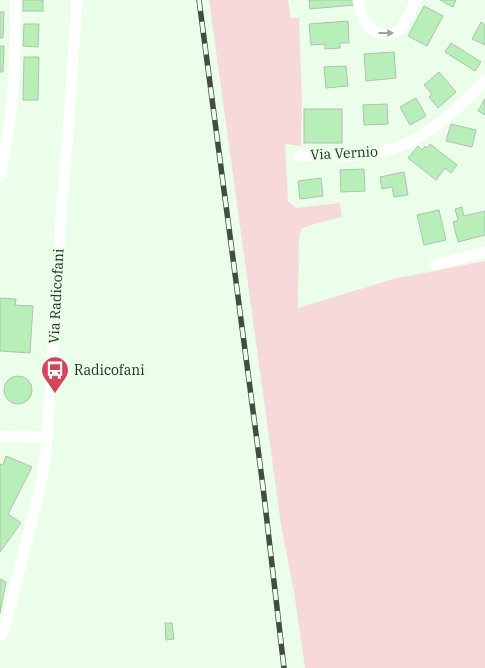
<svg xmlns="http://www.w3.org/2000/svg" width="485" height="668" font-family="'IBM Plex Serif',serif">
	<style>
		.green { fill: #f8d9db }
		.building { fill: #b8efb9; stroke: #afc2af }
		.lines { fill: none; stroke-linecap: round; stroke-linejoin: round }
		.minor { stroke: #fff; stroke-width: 11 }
		.rail-casing { stroke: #424c42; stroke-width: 5.5 }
		.rail { stroke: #eafeea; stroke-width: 4; stroke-dasharray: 11; stroke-linecap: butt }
		.oneway { fill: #9ea19e }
		.labels { text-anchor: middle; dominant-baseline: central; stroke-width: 5; stroke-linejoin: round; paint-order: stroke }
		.street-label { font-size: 14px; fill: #272f27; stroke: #eafeea }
		.poi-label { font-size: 14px; fill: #272f27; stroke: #eafeea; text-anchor: start }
	</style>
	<rect width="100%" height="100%" fill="#eafeea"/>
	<!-- green -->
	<path class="green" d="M209,0H288L291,18H299L302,101L301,146L285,144L288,201L296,208L340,203L342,217L314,224L301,229L299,238L298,308L393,279L485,261V668H305L294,592L281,525Z"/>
	<!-- building -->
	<g class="building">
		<rect x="23" y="0" width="20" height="11"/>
		<path d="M309,0H354V5L310,9Z"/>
		<path d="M440,0H456L453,7Z"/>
		<path d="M424,6L443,16L427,46L408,36Z"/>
		<path d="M0,12H4L3,38H0Z"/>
		<path d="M348,21L349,43H340V48L325,49V44L311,45L309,24Z"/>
		<path d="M481,22L485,25V45L472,39Z"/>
		<path d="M24,24H39L38,47L23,46Z"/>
		<path d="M451,43L481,62L475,71L445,52Z"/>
		<path d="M0,46H4L3,72H0Z"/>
		<path d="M394,52L396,78L366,81L364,54Z"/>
		<path d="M24,57H39L38,100H23Z"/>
		<path d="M346,66L348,86L326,88L324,67Z"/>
		<path d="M439,72L456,92L438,108L429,97L432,94L424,85Z"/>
		<path d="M416,98L426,116L410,125L400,107Z"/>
		<path d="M485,99V115L478,111Z"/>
		<path d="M387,104L388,124L364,125L363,105Z"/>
		<rect x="304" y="109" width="38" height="34"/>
		<path d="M451,124L476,130L472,147L446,141Z"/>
		<path d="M430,144L457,165L451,173L445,168L436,180L408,158L418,146L422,150L425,146L427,148Z"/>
		<path d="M364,169L365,191L341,192L340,170Z"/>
		<path d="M404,172L408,195L394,197L392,187L382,189L380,177Z"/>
		<path d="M321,178L323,196L300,199L298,181Z"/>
		<path d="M462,207L464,216L485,211V235L458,242L453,222L458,220L455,209Z"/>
		<path d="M439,210L446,240L424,245L417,215Z"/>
		<path d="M0,298L16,299L15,305L33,306L30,353L0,351Z"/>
		<circle cx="18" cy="390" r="14"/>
		<path d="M6,456L32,467L8,514L21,523L0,552V464L3,465Z"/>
		<path d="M0,579L6,582L0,613Z"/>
		<path d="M165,623H172L174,639L166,640Z"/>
	</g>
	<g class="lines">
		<!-- minor -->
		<g class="minor">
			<path d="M358,0C361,15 364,30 382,34C389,35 395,33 401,29L416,0"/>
			<path d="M299,156C323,155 348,157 372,154C420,146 453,114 485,80"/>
			<path d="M0,177C14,115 16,63 15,0"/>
			<path d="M435,265L485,252"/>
			<path d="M0,436L48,437"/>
			<path d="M0,637L5,627L41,485L46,453L62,201L69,120L77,0"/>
		</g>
		<!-- rail casing -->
		<g class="rail-casing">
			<path id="rail" d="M199,0L263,487L284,668"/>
		</g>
		<!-- rail -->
		<use href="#rail" class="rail"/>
	</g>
	<!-- one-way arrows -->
	<defs><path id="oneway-solid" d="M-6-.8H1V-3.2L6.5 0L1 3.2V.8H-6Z" transform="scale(1.25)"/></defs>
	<use class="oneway" href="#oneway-solid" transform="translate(386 33)"/>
	<!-- icons -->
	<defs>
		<g id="bus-pin" transform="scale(1.4375)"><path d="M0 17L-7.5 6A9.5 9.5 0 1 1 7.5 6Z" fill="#d4445b" stroke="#eafeea"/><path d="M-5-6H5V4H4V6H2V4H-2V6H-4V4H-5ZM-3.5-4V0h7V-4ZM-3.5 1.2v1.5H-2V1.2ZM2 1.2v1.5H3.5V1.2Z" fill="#fff"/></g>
	</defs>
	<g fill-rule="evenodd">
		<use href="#bus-pin" x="55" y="370"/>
	</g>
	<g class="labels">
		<!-- street labels -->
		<g class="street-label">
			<text transform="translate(344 153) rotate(-3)">Via Vernio</text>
			<text transform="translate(56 296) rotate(-87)">Via Radicofani</text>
		</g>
		<!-- poi labels -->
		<g class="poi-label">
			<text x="74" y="370">Radicofani</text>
		</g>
	</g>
</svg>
